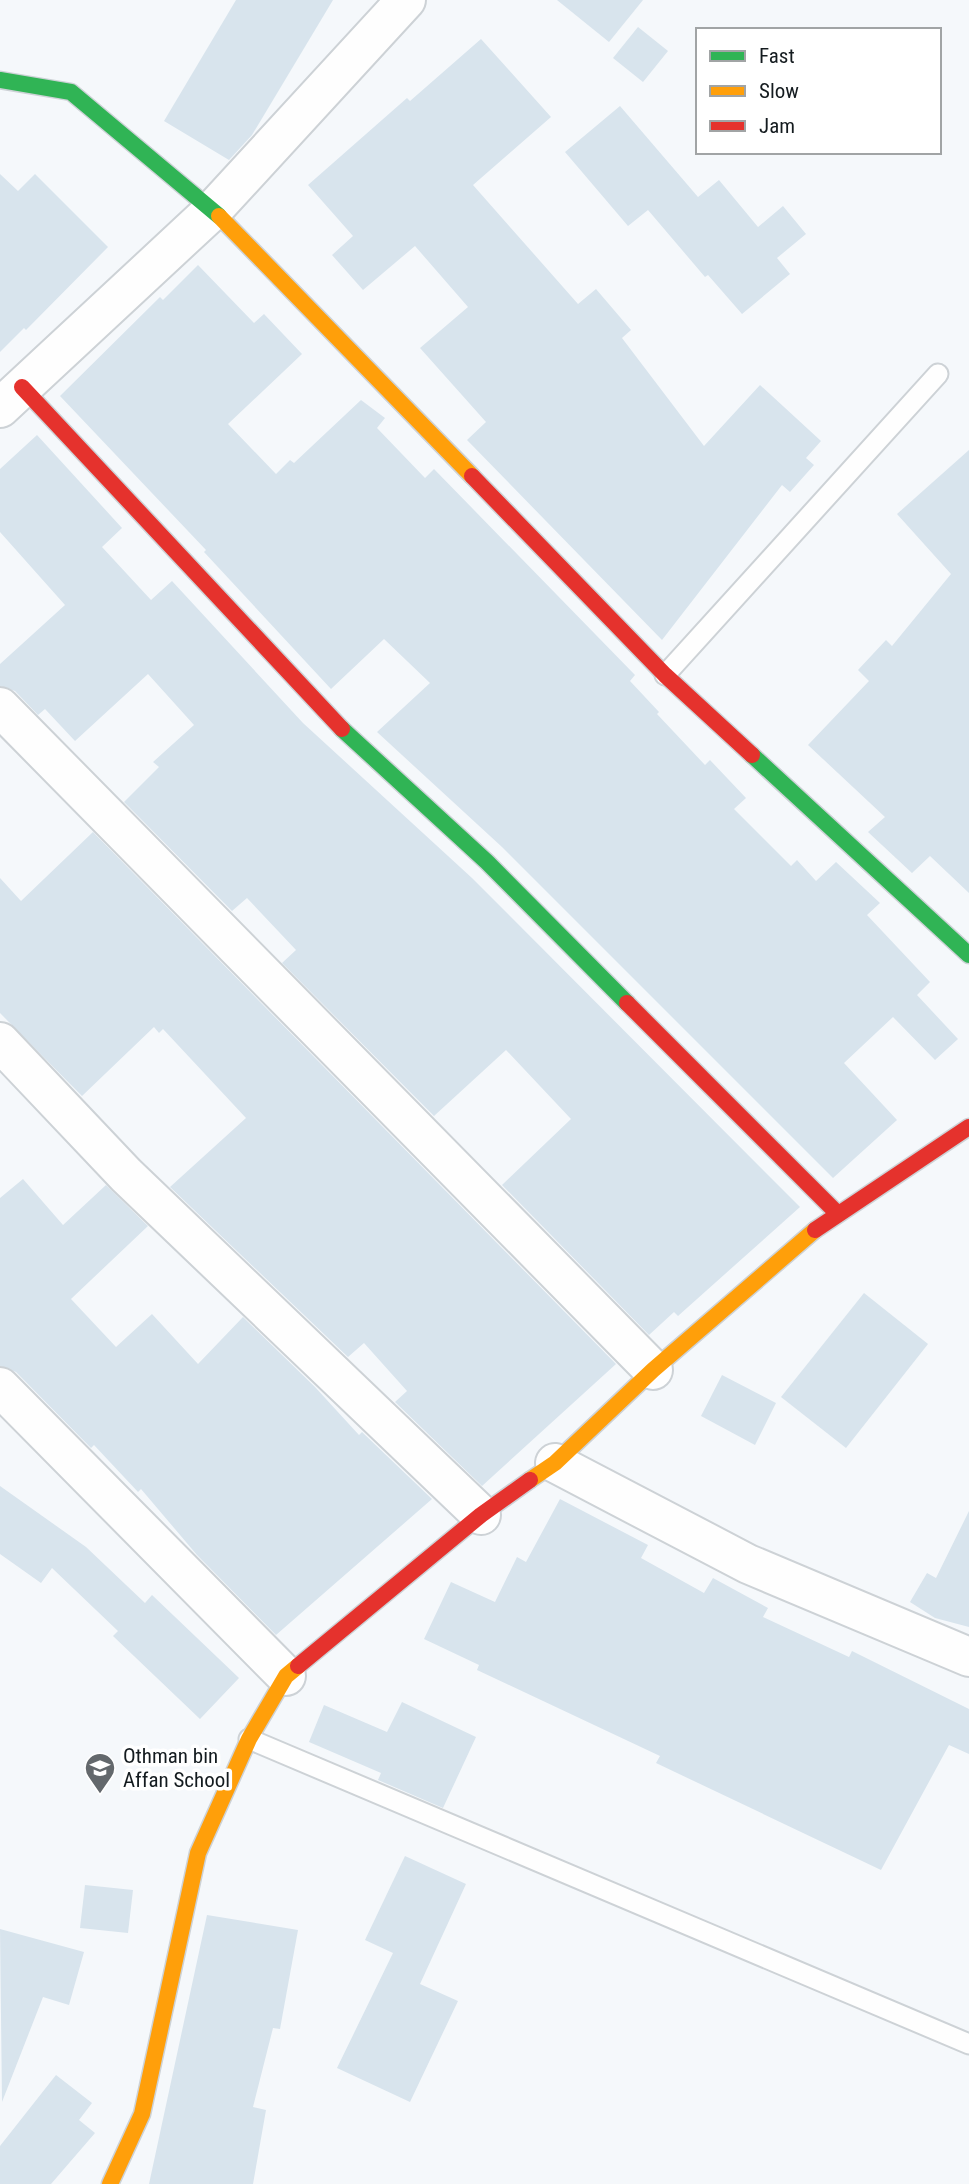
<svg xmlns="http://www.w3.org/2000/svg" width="969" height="2184" font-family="'Roboto Condensed',sans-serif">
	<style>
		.building { fill: #d8e4ed }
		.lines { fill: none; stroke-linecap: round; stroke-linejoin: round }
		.lane-casing { stroke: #cdd2d6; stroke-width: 23 }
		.street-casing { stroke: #cdd2d6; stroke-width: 42 }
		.fast-casing { stroke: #cdd2d6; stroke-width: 19 }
		.slow-casing { stroke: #cdd2d6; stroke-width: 19 }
		.jam-casing { stroke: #cdd2d6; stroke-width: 19 }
		.lane { stroke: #fefefe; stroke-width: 19 }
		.street { stroke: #fefefe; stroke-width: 38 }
		.fast { stroke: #30b455; stroke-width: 16 }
		.slow { stroke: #ff9f0a; stroke-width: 16 }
		.jam { stroke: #e5322d; stroke-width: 16 }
		.labels { text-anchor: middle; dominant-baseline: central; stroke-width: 7; stroke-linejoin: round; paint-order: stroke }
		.poi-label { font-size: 21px; fill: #141b1f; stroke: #fff; text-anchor: start }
	</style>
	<rect width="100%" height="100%" fill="#f5f8fb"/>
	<!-- building -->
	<g class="building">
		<path d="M236,0H333L252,135L229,160L164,121Z"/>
		<path d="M557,0H643L609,42Z"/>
		<path d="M638,27L668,51L643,82L613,58Z"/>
		<path d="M481,39L551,117L473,185L578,304L596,289L631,330L622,338L704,446L760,385L821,441L806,458L814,465L790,492L782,485L662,640L467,440L486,422L420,348L468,307L415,246L363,290L332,255L353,236L308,185L407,98L410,101Z"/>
		<path d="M620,106L698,197L719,180L758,227L783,206L806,234L777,258L790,274L742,314L708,275L705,277L648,210L628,226L565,152Z"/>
		<path d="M0,174L18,191L35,174L108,247L26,330L24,328L0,352Z"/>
		<path d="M198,265L254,323L264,314L302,354L228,424L276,474L290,460L294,463L361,400L385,418L377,428L425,478L434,469L635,675L630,681L659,712L657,714L705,765L710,760L746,798L734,809L791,866L797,860L816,881L836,862L880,903L867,915L930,982L917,995L958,1039L935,1060L893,1017L844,1063L897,1120L833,1178L502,847L377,732L430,683L384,639L331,689L204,552L206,550L60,396L160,297L163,300Z"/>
		<path d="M37,435L122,528L102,547L151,600L172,581L303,723L472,878L800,1207L678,1316L674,1312L649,1335L502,1185L571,1119L506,1050L434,1116L282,963L296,950L247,898L232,911L124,802L159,767L153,762L194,725L148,674L75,741L45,709L38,715L15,691L0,686V664L65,605L0,532V469Z"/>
		<path d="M969,450V893L930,856L912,873L868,832L885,817L808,745L869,681L858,670L886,640L892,646L951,574L897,514Z"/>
		<path d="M93,832L616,1364L482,1486L395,1402L407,1391L364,1343L348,1357L170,1187L246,1118L163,1029L159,1033L154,1027L82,1096L0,1013V878L21,901Z"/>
		<path d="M23,1179L63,1225L106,1185L148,1226L71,1299L116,1347L152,1314L198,1364L243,1317L315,1387L359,1435L362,1432L432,1499L276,1635L197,1555L141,1489L138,1492L94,1445L91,1448L16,1372L0,1366V1198Z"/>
		<path d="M864,1293L928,1344L846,1448L781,1397Z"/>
		<path d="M722,1375L776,1403L755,1445L701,1416Z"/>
		<path d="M0,1486L86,1547L145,1603L152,1595L239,1678L200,1719L113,1636L118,1631L52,1568L41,1583L0,1554Z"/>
		<path d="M560,1499L648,1545L641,1558L704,1593L713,1578L768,1608L763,1617L849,1657L852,1651L969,1709V1754L949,1745L881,1870L656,1763L660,1756L477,1670L479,1665L424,1639L451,1582L495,1602L517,1557L526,1562Z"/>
		<path d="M969,1511V1627L935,1618L910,1602L927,1573L936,1578Z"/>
		<path d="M402,1702L476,1737L443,1808L378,1780L381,1773L309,1742L324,1705L387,1732Z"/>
		<path d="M405,1856L466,1884L420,1984L458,2001L410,2102L337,2068L393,1953L365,1940Z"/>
		<path d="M85,1885L133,1890L128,1933L80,1928Z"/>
		<path d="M207,1915L298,1930L280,2029L273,2028L253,2107L266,2110L253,2184H149Z"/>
		<path d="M0,1929L84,1952L69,2005L43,1997L2,2102Z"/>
		<path d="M56,2075L92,2103L79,2120L95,2133L51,2184H0V2146Z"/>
	</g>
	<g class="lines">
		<!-- lane casing -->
		<g class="lane-casing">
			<g id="lane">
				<path d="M665,675L938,374"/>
				<path d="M249,1739L969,2044"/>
			</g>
		</g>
		<!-- street casing -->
		<g class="street-casing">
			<g id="street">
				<path d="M0,408L213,210L406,0"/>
				<path d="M0,707L653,1370"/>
				<path d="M0,1042L126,1175L481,1515"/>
				<path d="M0,1387L286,1676"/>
				<path d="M555,1463L748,1564L969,1657"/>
			</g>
		</g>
		<!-- fast casing -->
		<g class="fast-casing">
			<g id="fast">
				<path d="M0,80L71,92L219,216"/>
				<path d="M342,729L487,862L627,1003"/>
				<path d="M752,755L969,955"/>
			</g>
		</g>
		<!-- slow casing -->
		<g class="slow-casing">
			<g id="slow">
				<path d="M219,216L472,476"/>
				<path d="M530,1480L555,1463L653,1370L815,1230"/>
				<path d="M110,2184L142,2114L198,1853L249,1739L286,1676L298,1666"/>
			</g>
		</g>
		<!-- jam casing -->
		<g class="jam-casing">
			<g id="jam">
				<path d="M22,387L342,729"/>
				<path d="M472,476L665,675L752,755"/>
				<path d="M627,1003L838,1214"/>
				<path d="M815,1230L969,1127"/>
				<path d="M298,1666L481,1515L530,1480"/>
			</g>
		</g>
		<!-- lane -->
		<use href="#lane" class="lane"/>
		<!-- street -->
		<use href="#street" class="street"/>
		<!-- fast -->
		<use href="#fast" class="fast"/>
		<!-- slow -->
		<use href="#slow" class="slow"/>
		<!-- jam -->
		<use href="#jam" class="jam"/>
	</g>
	<!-- icons -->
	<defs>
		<g id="school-pin" transform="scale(1.575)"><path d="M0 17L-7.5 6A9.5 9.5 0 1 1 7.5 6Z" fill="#63686c" stroke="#fff"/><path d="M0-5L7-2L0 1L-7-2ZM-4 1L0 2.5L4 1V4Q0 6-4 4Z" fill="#fff"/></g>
	</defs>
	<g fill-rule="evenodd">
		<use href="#school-pin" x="100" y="1768"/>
	</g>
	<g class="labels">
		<!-- poi labels -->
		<g class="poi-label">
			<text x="123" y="1756">Othman bin<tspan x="123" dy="24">Affan School</tspan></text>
		</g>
	</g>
	<!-- legend -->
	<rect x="696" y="28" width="245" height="126" fill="#ffffff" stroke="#a1a4a5" stroke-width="2"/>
	<rect x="710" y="51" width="35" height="10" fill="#30b455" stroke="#a1a4a5" stroke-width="2"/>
	<text x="759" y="63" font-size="21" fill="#141b1f">Fast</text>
	<rect x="710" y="86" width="35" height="10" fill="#ff9f0a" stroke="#a1a4a5" stroke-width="2"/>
	<text x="759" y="98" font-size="21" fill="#141b1f">Slow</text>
	<rect x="710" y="121" width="35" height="10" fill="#e5322d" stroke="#a1a4a5" stroke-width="2"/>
	<text x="759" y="133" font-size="21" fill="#141b1f">Jam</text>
</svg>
